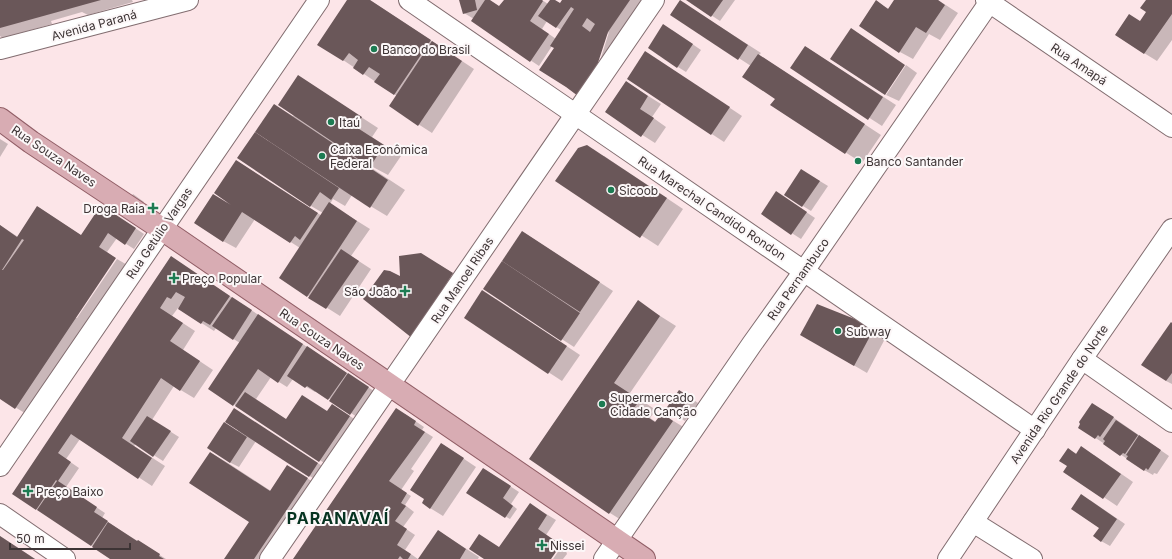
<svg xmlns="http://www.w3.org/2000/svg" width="1172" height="559" font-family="Inter,sans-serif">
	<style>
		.shadow { fill: #0003; fill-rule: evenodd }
		.building { fill: #6a5759; fill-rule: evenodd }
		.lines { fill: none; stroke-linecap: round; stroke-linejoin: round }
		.minor-casing { stroke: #826d70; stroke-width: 22 }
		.major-casing { stroke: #915e66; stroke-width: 24 }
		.minor { stroke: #fff; stroke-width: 20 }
		.major { stroke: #d8acb3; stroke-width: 22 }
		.poi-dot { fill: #1c7b52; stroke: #fcf7f8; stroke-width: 1.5 }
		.labels { text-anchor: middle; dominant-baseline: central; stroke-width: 4; stroke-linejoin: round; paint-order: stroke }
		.street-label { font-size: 12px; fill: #3d3435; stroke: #fcf7f8 }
		.poi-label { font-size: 12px; fill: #3d3435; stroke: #fcf7f8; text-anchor: start }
		.district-label { font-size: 16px; font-weight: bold; letter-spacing: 1px; fill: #063320; stroke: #fcf7f8 }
	</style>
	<rect width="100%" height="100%" fill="#fce5e8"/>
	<!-- shadow -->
	<g class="shadow">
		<path d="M1,0H132L133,2L88,15L82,12L51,21L52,24L3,38L0,36V2Z"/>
		<path d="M348,0H370L474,69L432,133L390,106L397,96L319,44Z"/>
		<path d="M460,0H485L486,1L489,0L500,7L505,0H542L548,4L551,0H554L561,4L562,2L566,4V3L564,0H654L625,41L621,39L608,79L592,103L540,70L555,48L552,46L539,66L472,21L474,19L464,13ZM547,21L561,30L556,39L542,29ZM609,32L595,77L593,76L606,35Z"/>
		<path d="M688,0H735L720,21Z"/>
		<path d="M895,0H938L958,13L940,40L929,34L913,59L900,52L876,2L889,9Z"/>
		<path d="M1147,0H1172V40L1157,61L1144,53L1141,22L1148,12Z"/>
		<path d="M680,1L761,53L759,55L881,135L862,163L772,105L776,98L751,66L671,14Z"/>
		<path d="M672,30L701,50L686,72L678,67Z"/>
		<path d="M806,47L896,105L882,126L792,68Z"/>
		<path d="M658,60L742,116L724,142L628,79Z"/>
		<path d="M906,65L917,73L899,101L886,95Z"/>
		<path d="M298,76L378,128L372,137L401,156L388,175L371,166L370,167L405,190L387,216L352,195L345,206L333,199L330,204L370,229L351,256L371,269L340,316L280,278L300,248L255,219L236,248L223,241L227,203L237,161L322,216L323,213L311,206L268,141L274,105L293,116L294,115Z"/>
		<path d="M626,82L661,104L652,117L666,127L655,143L606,112Z"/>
		<path d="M0,139L8,144L0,157Z"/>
		<path d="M604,156L683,209L658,246L557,181Z"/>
		<path d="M810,175L828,186L811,211L803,206Z"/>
		<path d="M133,194L144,202L140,207L129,200Z"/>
		<path d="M785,198L815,218L801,239L762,214Z"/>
		<path d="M102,206L144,234L134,249L117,238L107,252L115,258L75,318H77L117,259L129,266L33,418L0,398V225L18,237L38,207L82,236Z"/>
		<path d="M523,232L613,291L574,347L484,289Z"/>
		<path d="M172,258L377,393L360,419L316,390L315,392L293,379L287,387L271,377L256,399L287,420L328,412L345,413L362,424L332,468L210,389L240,343L216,328L214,331L178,308L172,316L195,331L183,350L213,370L194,398L174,386L152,420L179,437L163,461L136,444L134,446L165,466L152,486L80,439L66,459L79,468L66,487L105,513L102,518L117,528L166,559H112L14,494Z"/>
		<path d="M438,264L469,283L429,347L412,337L401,278Z"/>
		<path d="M496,299L580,355L562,381L465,318Z"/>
		<path d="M638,302L676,326L630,393L656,410L650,418L656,422L662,414L690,431L626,523L610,513L530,459Z"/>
		<path d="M818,305L887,335L867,373L802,335Z"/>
		<path d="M1172,324V384L1166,381Z"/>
		<path d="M688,396L698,403L685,421L667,410Z"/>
		<path d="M234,409L330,471L322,484L256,441L239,467L229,462L228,463L271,491L288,466L324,489L266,559H226L250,522L211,453L228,463L229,462L238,429Z"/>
		<path d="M1101,409L1169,456L1157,474L1154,473L1153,475L1144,470L1079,427Z"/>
		<path d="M405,414L424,427L422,430L433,437L411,469L414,471L401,490L411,496L405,505L414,512L403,527L415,535L405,550L418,559H294Z"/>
		<path d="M442,444L476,467L443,516L430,508Z"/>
		<path d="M1068,449L1077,454L1094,455L1133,482L1117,506L1065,471L1068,466Z"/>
		<path d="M484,469L519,492L511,504L517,509L510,519L503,515Z"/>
		<path d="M1090,500L1125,524L1110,546L1101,541L1100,528Z"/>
		<path d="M530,504L556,520L546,535L565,548L567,554L563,559H553L562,546L560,545L550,559H486L500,548Z"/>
		<path d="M439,531L451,539L479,557L478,559H420Z"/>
		<path d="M0,536L35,559H0Z"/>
	</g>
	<!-- building -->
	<g class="building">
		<path d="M0,0H101L0,28Z"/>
		<path d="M347,0H370L431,40L394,95L374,82L380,74L369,67L363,75L353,68L358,60L349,53L343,61L317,45Z"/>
		<path d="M459,0H475L477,10L463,14Z"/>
		<path d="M485,0H490L499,6L504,0H542L543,1L530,21L549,34L530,62L471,21Z"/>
		<path d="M550,0H555L560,3L562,0H630L608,32L595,72L578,96L566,87L539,70L554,48L550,46L574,9L571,7L556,28L538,16ZM587,18L595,24L590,32L582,26Z"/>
		<path d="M680,0L748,45L738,60L670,15Z"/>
		<path d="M686,0H723L711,17Z"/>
		<path d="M876,0L888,9L894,0H938L945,5L926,33L916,27L899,53L859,26Z"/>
		<path d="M1146,0H1172V14L1144,54L1115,35L1129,14L1140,21L1146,12L1140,8Z"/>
		<path d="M663,24L693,44L677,68L648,48Z"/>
		<path d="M851,28L905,65L885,95L830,59Z"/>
		<path d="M432,41L462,61L418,126L389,106Z"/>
		<path d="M805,46L883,97L868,120L790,68Z"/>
		<path d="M645,51L730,107L711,135L627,79Z"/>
		<path d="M758,54L865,124L845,154L770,105L775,99L742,77Z"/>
		<path d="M298,75L362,117L356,127L384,145L370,167L278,105Z"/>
		<path d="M626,81L648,96L640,109L654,118L641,137L605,112Z"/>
		<path d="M274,104L388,180L370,208L255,132Z"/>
		<path d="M255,132L339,188L331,200L320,192L310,207L237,158Z"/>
		<path d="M587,145L667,198L640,238L555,181L578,148Z"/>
		<path d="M236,160L318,213L300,240L295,236L290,243L242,212L223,242L194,223L213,194L231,205L214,193Z"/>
		<path d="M801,169L820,181L802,207L784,195Z"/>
		<path d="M776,191L807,212L791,235L761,214Z"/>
		<path d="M329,202L357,221L307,297L279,278Z"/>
		<path d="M101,205L136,228L125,245L108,233L99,247L116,258L15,409L0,399V225L17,237L37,206L81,235ZM22,239L24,240L3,270H2Z"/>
		<path d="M522,231L600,282L580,312L502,261Z"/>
		<path d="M341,249L359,261L326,309L308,298Z"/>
		<path d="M421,253L453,273L412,338L363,299L384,270L390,271L400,276L399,256Z"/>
		<path d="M171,256L230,296L210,325L203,321L201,324L178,309L185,297L176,292L171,299L167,297L160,308L183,323L170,341L200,361L180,391L161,378L122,438L152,458L138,479L71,434L58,453L71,462L58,481L97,507L94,512L108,521L91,546L37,510L57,481L56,480L36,510L12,494Z"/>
		<path d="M502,261L580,313L561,341L483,289Z"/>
		<path d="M482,290L567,346L548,374L464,318Z"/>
		<path d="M232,297L252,310L233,340L212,326Z"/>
		<path d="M638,300L660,316L614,383L640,400L634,408L655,422L662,413L673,421L609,514L529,459Z"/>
		<path d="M817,304L875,327L854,366L800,335Z"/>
		<path d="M258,314L303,344L278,383L258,369L233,406L208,389Z"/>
		<path d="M1171,322L1172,323V373L1166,381L1141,365Z"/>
		<path d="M307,346L347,373L328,400L307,386L305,388L287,376Z"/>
		<path d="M348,373L369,387L350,415L329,401Z"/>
		<path d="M679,390L690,397L676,417L665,410Z"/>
		<path d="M245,392L286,419L302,395L327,411L332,404L350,416L319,462L235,406Z"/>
		<path d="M1092,403L1114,417L1100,437L1098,435L1095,439L1078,428L1080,424L1079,422Z"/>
		<path d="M234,408L318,463L309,477L225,422Z"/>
		<path d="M396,408L416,421L414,425L425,432L389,481L407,493L401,503L406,506L395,521L407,529L397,545L411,554L408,559H403L400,556L398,559H293Z"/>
		<path d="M147,416L171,431L153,457L130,441Z"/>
		<path d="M1116,420L1138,435L1125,454L1123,453L1120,456L1103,444L1105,441L1103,439Z"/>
		<path d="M224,422L247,437L230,463L207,448Z"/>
		<path d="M1139,435L1161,450L1148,470L1146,468L1144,471L1126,459L1128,456L1126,455Z"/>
		<path d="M441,443L464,458L430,509L422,503L424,499L410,490Z"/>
		<path d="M1081,446L1121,474L1103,499L1063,472L1067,466L1059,461L1068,448L1076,454Z"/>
		<path d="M210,452L270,491L287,465L308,478L254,559H224L249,522L189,483Z"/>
		<path d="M483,468L511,486L503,498L513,506L505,518L466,493Z"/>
		<path d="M1081,494L1117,519L1101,542L1093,536L1099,528L1071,509Z"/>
		<path d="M530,503L547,515L538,529L557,542L558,549L551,559H484L469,549L479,534L499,547Z"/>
		<path d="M108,522L137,541L138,540L160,554L159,556L164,559H110L92,547Z"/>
		<path d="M438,530L466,549L460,559H418Z"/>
		<path d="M0,536L35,559H0Z"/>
	</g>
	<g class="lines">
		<!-- minor casing -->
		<g class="minor-casing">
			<g id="minor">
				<path d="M409,0L1035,430"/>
				<path d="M986,0L1172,127"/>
				<path d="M0,49L188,0"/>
				<path d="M1082,359L1172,422"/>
				<path d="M0,466L319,0"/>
				<path d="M0,514L65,559"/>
				<path d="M973,522L1032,559"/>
				<path d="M270,559L654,0"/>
				<path d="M604,559L752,344L804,271L991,0"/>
				<path d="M948,559L1082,359L1172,229"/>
			</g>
		</g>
		<!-- major casing -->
		<g class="major-casing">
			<path id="major" d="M0,119L31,142L162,229L644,559"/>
		</g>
		<!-- minor -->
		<use href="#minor" class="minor"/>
		<!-- major -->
		<use href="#major" class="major"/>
	</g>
	<!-- markers -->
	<g class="poi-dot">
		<circle cx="374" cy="49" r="4"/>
		<circle cx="331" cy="122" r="4"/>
		<circle cx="322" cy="156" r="4"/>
		<circle cx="858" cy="161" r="4"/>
		<circle cx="611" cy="190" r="4"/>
		<path d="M151 202h4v4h4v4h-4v4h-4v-4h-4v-4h4z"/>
		<path d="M172 272h4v4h4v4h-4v4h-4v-4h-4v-4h4z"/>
		<path d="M403 285h4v4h4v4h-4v4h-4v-4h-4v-4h4z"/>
		<circle cx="838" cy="331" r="4"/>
		<circle cx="602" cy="404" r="4"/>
		<path d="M26 485h4v4h4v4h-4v4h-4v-4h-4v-4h4z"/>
		<path d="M540 539h4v4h4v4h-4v4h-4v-4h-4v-4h4z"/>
	</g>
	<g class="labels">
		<!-- street labels -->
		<g class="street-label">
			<text transform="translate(94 25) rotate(-15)">Avenida Paraná</text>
			<text transform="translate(1079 64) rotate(34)">Rua Amapá</text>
			<text transform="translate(54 156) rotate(34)">Rua Souza Naves</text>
			<text transform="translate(712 208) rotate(34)">Rua Marechal Candido Rondon</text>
			<text transform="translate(159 233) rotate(-56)">Rua Getúlio Vargas</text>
			<text transform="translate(798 279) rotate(-55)">Rua Pernambuco</text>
			<text transform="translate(462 280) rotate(-56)">Rua Manoel Ribas</text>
			<text transform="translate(322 339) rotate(34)">Rua Souza Naves</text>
			<text transform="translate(1059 394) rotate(-56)">Avenida Rio Grande do Norte</text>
		</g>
		<!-- poi labels -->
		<g class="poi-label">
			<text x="382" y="49">Banco do Brasil</text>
			<text x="339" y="122">Itaú</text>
			<text x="330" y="149">Caixa Econômica<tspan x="330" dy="14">Federal</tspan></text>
			<text x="866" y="161">Banco Santander</text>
			<text x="619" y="190">Sicoob</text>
			<text x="145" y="208" text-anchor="end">Droga Raia</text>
			<text x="182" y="278">Preço Popular</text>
			<text x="397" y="291" text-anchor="end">São João</text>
			<text x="846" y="331">Subway</text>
			<text x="610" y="397">Supermercado<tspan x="610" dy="14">Cidade Canção</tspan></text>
			<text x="36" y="491">Preço Baixo</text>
			<text x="550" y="545">Nissei</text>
		</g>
		<!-- district labels -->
		<g class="district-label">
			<text x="338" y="518">PARANAVAÍ</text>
		</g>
	</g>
	<!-- scale -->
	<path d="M10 543v6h120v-6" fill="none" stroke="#3d3435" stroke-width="2"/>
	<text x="16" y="543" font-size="12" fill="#3d3435" stroke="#fcf7f8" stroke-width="3" paint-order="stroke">50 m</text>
</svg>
